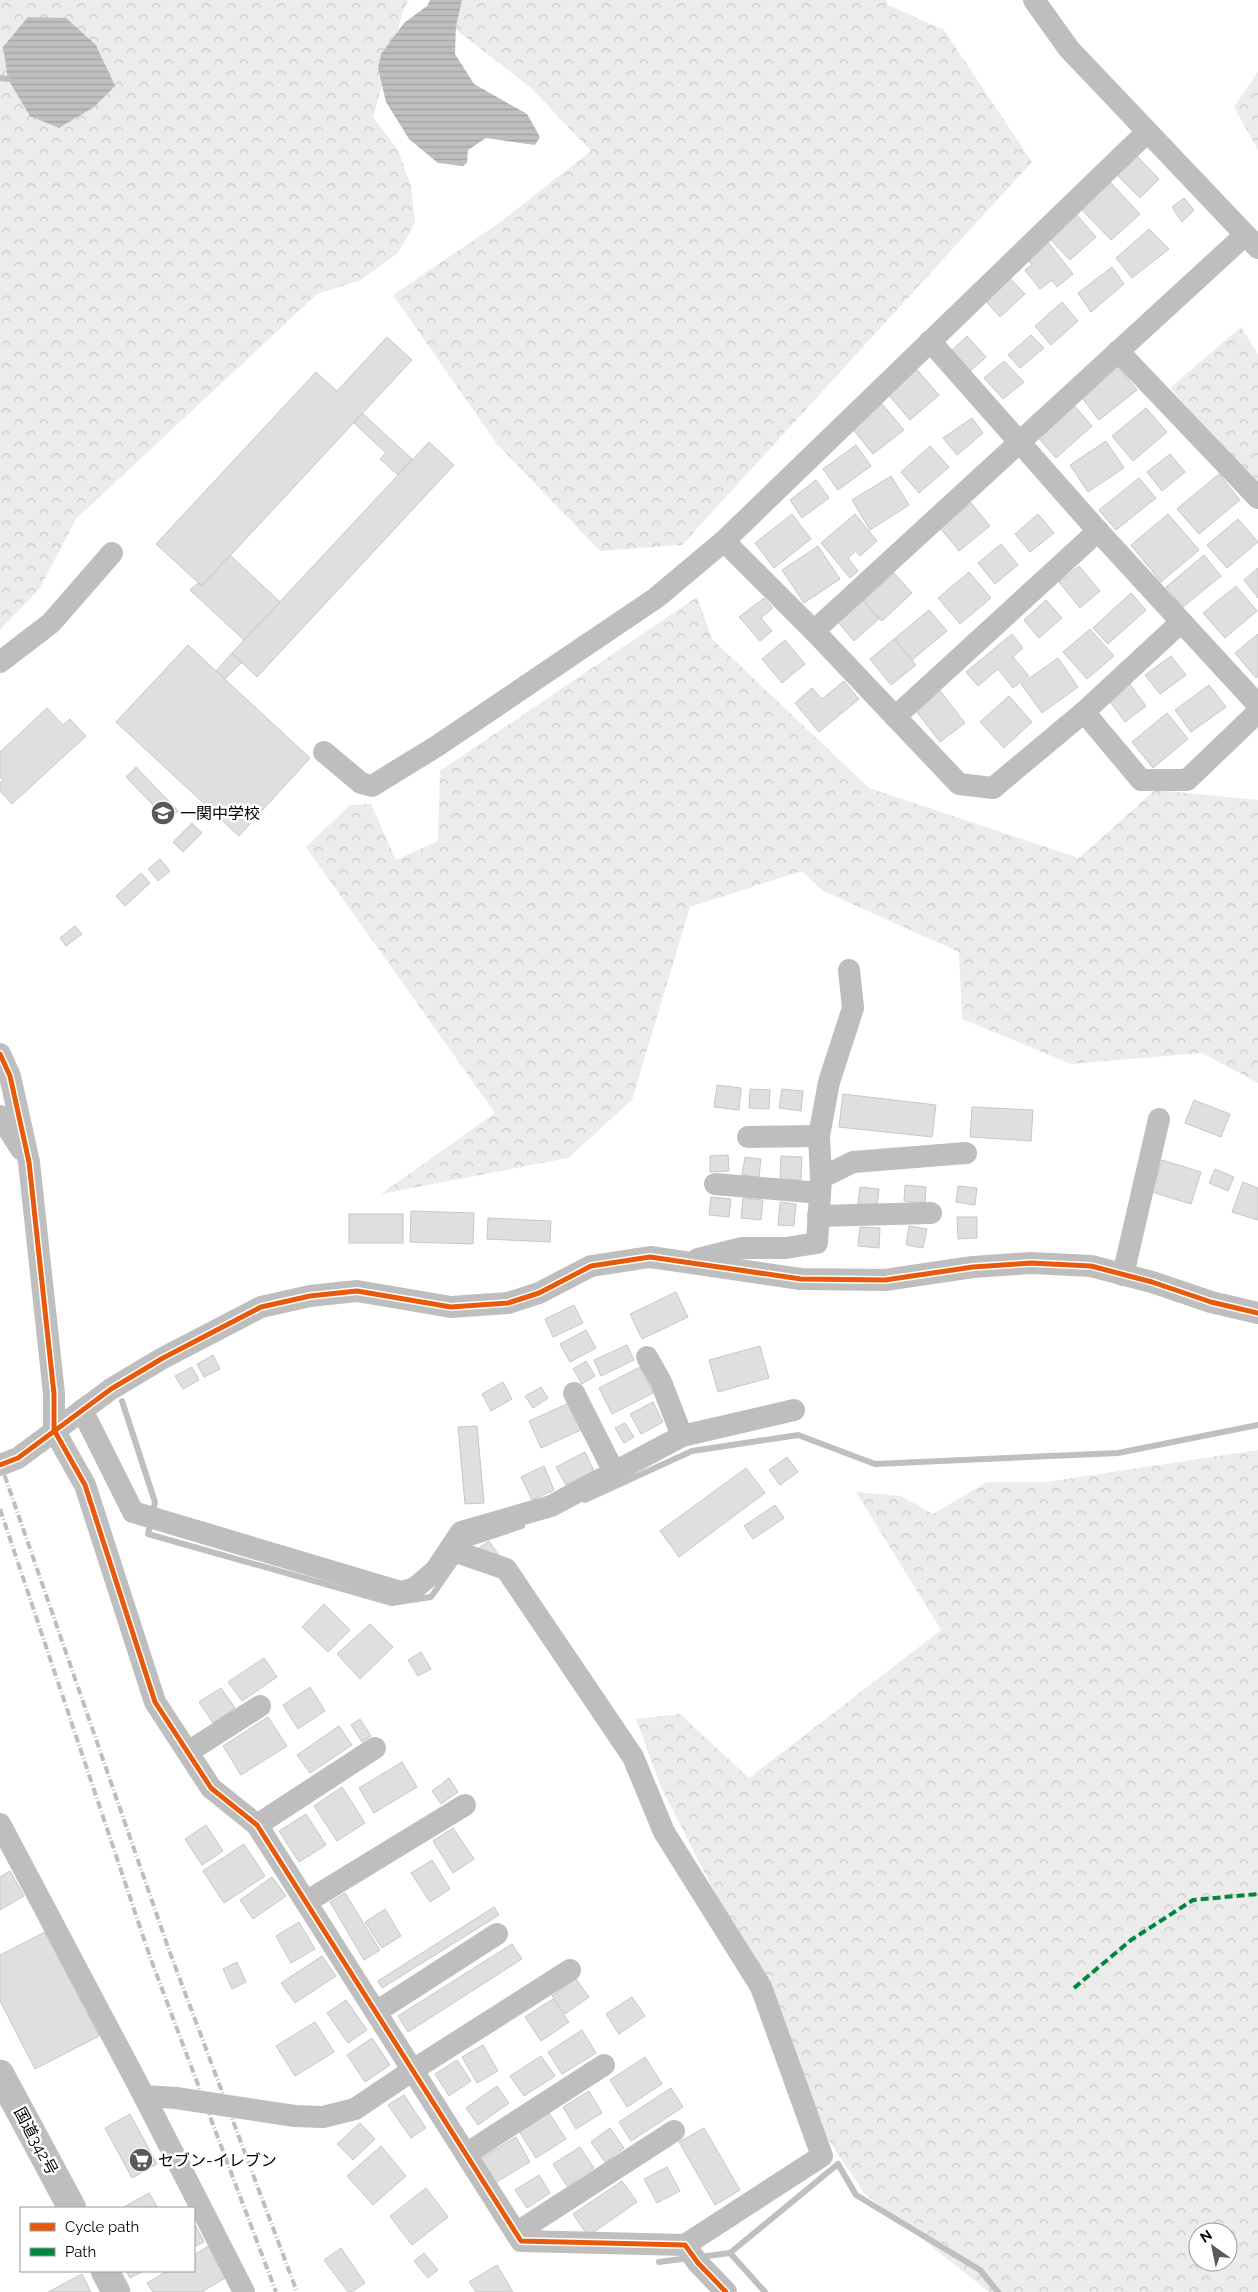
<svg xmlns="http://www.w3.org/2000/svg" width="1258" height="2292" font-family="Raleway,'Noto Sans JP',sans-serif">
	<style>
		.forest { fill: url(#forest-crowns); fill-rule: evenodd }
		.water { fill: url(#water-rules) }
		.lines { fill: none; stroke-linecap: round; stroke-linejoin: round }
		.stream { stroke: #bfbfbf; stroke-width: 6 }
		.building { fill: #dfdfdf; stroke: #c7c7c7 }
		.highway-casing { stroke: #dbdbdb; stroke-width: 29 }
		.minor { stroke: #bebebe; stroke-width: 22 }
		.highway { stroke: #bebebe; stroke-width: 28 }
		.rail { stroke: #bebebe; stroke-width: 4; stroke-dasharray: 8 2.5 1 2.5; stroke-linecap: butt }
		.quiet { stroke: #00873e; stroke-width: 4; stroke-dasharray: 8 4; stroke-linecap: butt }
		.cycleway-casing { stroke: #fff; stroke-width: 8 }
		.cycleway { stroke: #e8590c; stroke-width: 5 }
		.labels { text-anchor: middle; dominant-baseline: central; stroke-width: 5; stroke-linejoin: round; paint-order: stroke }
		.poi-label { font-size: 16px; fill: #000; stroke: #fff; text-anchor: start }
		.street-label { font-size: 16px; fill: #000; stroke: #fff }
	</style>
	<defs>
		<pattern id="forest-crowns" width="20" height="18" patternUnits="userSpaceOnUse" patternTransform="scale(1.25)"><rect width="20" height="18" fill="#ececec"/><path d="M2 6a3 3 0 1 1 6 0M12 15a3 3 0 1 1 6 0" fill="none" stroke="#c9c9c9"/></pattern>
		<pattern id="water-rules" width="6" height="5" patternUnits="userSpaceOnUse" patternTransform="scale(1.25)"><rect width="6" height="5" fill="#bfbfbf"/><path d="M0 2.5h6" fill="none" stroke="#a2a2a2"/></pattern>
	</defs>
	<rect width="100%" height="100%" fill="#fff"/>
	<!-- forest -->
	<g class="forest">
		<path d="M0,0H409L403,11L373,117L398,150L411,186L415,223L398,253L361,280L317,294L76,519L40,588L0,630Z"/>
		<path d="M453,0H886L888,5L944,30L1032,162L682,545L600,551L497,444L393,295L499,223L591,151L531,88L449,24Z"/>
		<path d="M1258,72V150L1234,107Z"/>
		<path d="M1241,327L1258,354V487L1170,388Z"/>
		<path d="M697,597L712,639L869,788L1079,858L1155,790L1258,800V1083L1202,1053L1071,1064L962,1019L959,952L823,891L802,871L690,907L632,1100L568,1158L381,1194L495,1113L306,847L350,805L371,804L396,860L438,841L440,771Z"/>
		<path d="M1258,1450V2292H989L865,2194L821,2129L774,2009L662,1789L636,1719L680,1714L749,1778L941,1630L856,1492L901,1496L933,1514L987,1482H1046ZM1198,2232H1228V2262H1198Z"/>
	</g>
	<!-- water -->
	<g class="water">
		<path d="M430,0H462L456,26L455,54L474,84L527,114L540,137L535,145L486,138L468,150L467,163L463,166L438,163L409,139L386,102L378,68L381,54L404,23L427,6Z"/>
		<path d="M28,17L66,18L96,45L115,86L94,107L59,128L30,116L8,79L3,47Z"/>
	</g>
	<g class="lines">
		<!-- stream -->
		<g class="stream">
			<path d="M0,78L8,79"/>
			<path d="M122,1401L155,1502L148,1534L392,1603L431,1597L468,1544L522,1526"/>
			<path d="M585,1500L692,1451L798,1435L875,1464L1118,1453L1258,1425"/>
			<path d="M730,2253L838,2164L856,2195L980,2270L998,2292"/>
			<path d="M699,2257L730,2253L765,2292"/>
			<path d="M659,2262L689,2258"/>
		</g>
	</g>
	<!-- building -->
	<g class="building">
		<path d="M1136,155L1159,179L1140,198L1116,174Z"/>
		<path d="M1110,182L1140,214L1111,240L1081,209Z"/>
		<path d="M1184,198L1194,210L1182,222L1172,207Z"/>
		<path d="M1075,213L1096,237L1070,260L1048,237Z"/>
		<path d="M1149,229L1169,249L1132,278L1116,258Z"/>
		<path d="M1048,242L1073,274L1057,287L1052,280L1040,289L1025,270L1032,265L1026,258Z"/>
		<path d="M1112,267L1124,284L1091,312L1078,293Z"/>
		<path d="M1005,273L1025,294L1000,317L981,296Z"/>
		<path d="M1062,302L1078,321L1051,345L1035,326Z"/>
		<path d="M1031,335L1044,348L1020,368L1008,355Z"/>
		<path d="M967,336L986,357L969,372L950,352Z"/>
		<path d="M387,337L412,360L202,586L156,544L316,372L337,391Z"/>
		<path d="M1004,361L1024,382L1003,399L984,378Z"/>
		<path d="M911,363L939,395L910,420L882,387Z"/>
		<path d="M1116,364L1137,390L1099,420L1079,394Z"/>
		<path d="M1072,403L1092,426L1056,458L1036,435Z"/>
		<path d="M882,404L904,430L873,454L852,428Z"/>
		<path d="M1146,408L1167,432L1133,461L1112,436Z"/>
		<path d="M362,413L412,459L398,475L380,459L386,453L354,423Z"/>
		<path d="M972,418L983,433L957,455L943,438Z"/>
		<path d="M1106,441L1124,468L1088,492L1070,465Z"/>
		<path d="M429,442L454,465L257,677L232,653Z"/>
		<path d="M856,445L871,466L838,490L823,469Z"/>
		<path d="M930,446L949,467L919,493L901,472Z"/>
		<path d="M1170,454L1185,472L1162,491L1147,472Z"/>
		<path d="M1219,474L1240,500L1199,534L1177,509Z"/>
		<path d="M891,476L909,505L870,530L852,500Z"/>
		<path d="M1139,478L1156,498L1116,530L1099,510Z"/>
		<path d="M816,480L829,498L802,518L790,500Z"/>
		<path d="M971,503L990,526L959,551L940,528Z"/>
		<path d="M792,514L811,539L774,568L755,543Z"/>
		<path d="M855,514L877,541L860,556L856,551L848,558L858,571L850,578L821,543Z"/>
		<path d="M1038,514L1054,533L1030,552L1015,534Z"/>
		<path d="M1168,514L1199,550L1161,582L1131,545Z"/>
		<path d="M1238,519L1258,542L1227,568L1207,545Z"/>
		<path d="M1001,544L1018,565L995,584L978,563Z"/>
		<path d="M818,546L840,579L804,603L782,570Z"/>
		<path d="M230,555L280,602L244,640L190,590L198,583L202,586Z"/>
		<path d="M1204,555L1221,576L1183,607L1166,587Z"/>
		<path d="M1079,566L1100,591L1080,608L1059,582Z"/>
		<path d="M1258,568V598L1244,580Z"/>
		<path d="M969,572L991,598L960,624L938,598Z"/>
		<path d="M894,573L912,593L882,621L863,601Z"/>
		<path d="M1236,586L1257,611L1225,638L1203,613Z"/>
		<path d="M1131,593L1146,610L1108,644L1093,628Z"/>
		<path d="M764,598L773,608L761,618L772,631L760,641L739,617Z"/>
		<path d="M862,599L879,619L854,641L837,621Z"/>
		<path d="M1046,600L1062,618L1039,638L1024,620Z"/>
		<path d="M929,610L947,631L912,660L894,639Z"/>
		<path d="M1090,629L1114,656L1087,679L1063,652Z"/>
		<path d="M1012,634L1023,648L1013,657L1029,676L1013,688L998,669L978,686L966,672Z"/>
		<path d="M1258,634V676L1256,678L1235,653Z"/>
		<path d="M894,639L916,665L891,685L870,659Z"/>
		<path d="M785,640L805,664L782,683L762,659Z"/>
		<path d="M188,645L310,758L239,836L116,722Z"/>
		<path d="M232,653L242,662L225,679L216,671Z"/>
		<path d="M1171,656L1186,675L1160,694L1145,675Z"/>
		<path d="M1058,658L1078,687L1042,713L1021,684Z"/>
		<path d="M844,681L859,699L819,732L795,703L812,688L822,699Z"/>
		<path d="M1129,683L1146,706L1125,722L1108,699Z"/>
		<path d="M1209,685L1226,707L1191,732L1175,710Z"/>
		<path d="M938,688L965,723L940,742L913,707Z"/>
		<path d="M1009,696L1032,722L1004,748L980,722Z"/>
		<path d="M47,708L63,725L70,719L86,736L12,804L0,791V783L3,780L0,777V752Z"/>
		<path d="M1167,713L1188,739L1153,768L1132,742Z"/>
		<path d="M136,767L178,811L165,823L153,811L156,808L126,777Z"/>
		<path d="M192,823L202,833L183,852L173,842Z"/>
		<path d="M160,859L170,871L158,881L148,869Z"/>
		<path d="M141,873L150,883L125,906L116,896Z"/>
		<path d="M75,926L82,934L66,946L60,938Z"/>
		<path d="M717,1085L741,1088L739,1110L714,1107Z"/>
		<path d="M750,1089L770,1090L769,1109L749,1108Z"/>
		<path d="M782,1089L803,1091L801,1111L779,1108Z"/>
		<path d="M843,1094L936,1105L932,1137L839,1127Z"/>
		<path d="M1194,1100L1230,1114L1221,1137L1185,1123Z"/>
		<path d="M972,1107L1033,1110L1031,1141L970,1137Z"/>
		<path d="M728,1155L729,1171L710,1172V1156Z"/>
		<path d="M781,1156L802,1157L801,1180L780,1179Z"/>
		<path d="M745,1157L761,1159L759,1177L742,1175Z"/>
		<path d="M1162,1160L1201,1172L1191,1204L1152,1192Z"/>
		<path d="M1215,1169L1234,1177L1228,1191L1209,1183Z"/>
		<path d="M1243,1182L1258,1188V1220L1232,1212Z"/>
		<path d="M905,1185L926,1187L925,1203L904,1201Z"/>
		<path d="M958,1186L977,1188L975,1205L956,1202Z"/>
		<path d="M860,1187L879,1189L877,1205L858,1204Z"/>
		<path d="M711,1197L731,1199L729,1217L709,1215Z"/>
		<path d="M743,1198L763,1200L761,1220L741,1218Z"/>
		<path d="M780,1202L796,1204L794,1226L778,1225Z"/>
		<path d="M411,1211L474,1213L473,1244L410,1242Z"/>
		<rect x="349" y="1214" width="54" height="29"/>
		<path d="M957,1217H977V1238L958,1239Z"/>
		<path d="M488,1218L551,1221L550,1242L487,1239Z"/>
		<path d="M909,1226L927,1229L923,1248L906,1245Z"/>
		<path d="M860,1227L880,1228L879,1248L858,1246Z"/>
		<path d="M676,1292L688,1317L642,1339L630,1314Z"/>
		<path d="M574,1305L583,1323L553,1337L545,1319Z"/>
		<path d="M586,1330L596,1348L570,1362L560,1344Z"/>
		<path d="M627,1345L634,1360L601,1376L594,1360Z"/>
		<path d="M760,1346L769,1378L718,1392L709,1360Z"/>
		<path d="M213,1355L220,1369L204,1377L197,1364Z"/>
		<path d="M586,1361L595,1376L582,1384L573,1369Z"/>
		<path d="M192,1367L199,1380L183,1389L175,1376Z"/>
		<path d="M640,1367L653,1393L612,1414L599,1388Z"/>
		<path d="M503,1382L512,1399L491,1411L482,1394Z"/>
		<path d="M541,1387L548,1398L533,1408L525,1396Z"/>
		<path d="M653,1402L663,1422L641,1434L630,1414Z"/>
		<path d="M569,1403L581,1430L541,1448L529,1421Z"/>
		<path d="M625,1423L634,1437L624,1443L615,1428Z"/>
		<path d="M477,1426L484,1503L465,1504L458,1427Z"/>
		<path d="M585,1452L594,1471L566,1485L556,1467Z"/>
		<path d="M787,1457L798,1472L780,1485L769,1470Z"/>
		<path d="M544,1466L554,1490L532,1500L521,1477Z"/>
		<path d="M746,1468L765,1493L679,1557L660,1531Z"/>
		<path d="M775,1505L784,1518L753,1539L744,1526Z"/>
		<path d="M489,1541L500,1557L476,1550Z"/>
		<path d="M324,1604L350,1630L328,1652L302,1627Z"/>
		<path d="M370,1624L393,1647L360,1679L337,1654Z"/>
		<path d="M421,1652L431,1669L418,1676L408,1660Z"/>
		<path d="M264,1658L277,1677L242,1701L228,1682Z"/>
		<path d="M310,1687L325,1711L298,1729L283,1705Z"/>
		<path d="M221,1688L235,1708L213,1723L199,1702Z"/>
		<path d="M268,1717L287,1746L241,1775L223,1746Z"/>
		<path d="M360,1719L371,1736L362,1742L351,1725Z"/>
		<path d="M339,1726L352,1745L310,1773L297,1755Z"/>
		<path d="M402,1762L417,1787L374,1813L359,1788Z"/>
		<path d="M449,1778L458,1792L441,1804L432,1791Z"/>
		<path d="M342,1787L365,1823L337,1841L314,1806Z"/>
		<path d="M306,1814L326,1845L299,1862L279,1831Z"/>
		<path d="M206,1825L223,1851L202,1865L185,1839Z"/>
		<path d="M453,1828L474,1859L453,1873L433,1841Z"/>
		<path d="M244,1844L265,1876L224,1903L203,1871Z"/>
		<path d="M432,1860L450,1889L430,1902L411,1873Z"/>
		<path d="M10,1871L24,1896L0,1910V1877Z"/>
		<path d="M272,1877L286,1896L253,1919L240,1900Z"/>
		<path d="M345,1893L380,1950L364,1960L330,1902Z"/>
		<path d="M494,1907L499,1915L382,1988L378,1981Z"/>
		<path d="M385,1909L401,1936L382,1948L365,1922Z"/>
		<path d="M299,1922L315,1949L291,1963L276,1936Z"/>
		<path d="M45,1932L99,2036L35,2069L0,2001V1955Z"/>
		<path d="M512,1944L522,1959L408,2032L398,2016Z"/>
		<path d="M322,1956L336,1976L295,2003L281,1983Z"/>
		<path d="M237,1962L246,1982L232,1989L223,1969Z"/>
		<path d="M576,1979L589,1997L565,2014L552,1996Z"/>
		<path d="M632,1997L645,2016L619,2034L606,2014Z"/>
		<path d="M553,1999L569,2022L541,2041L525,2017Z"/>
		<path d="M346,2000L367,2030L348,2043L327,2013Z"/>
		<path d="M315,2022L334,2052L295,2076L276,2046Z"/>
		<path d="M582,2030L596,2053L562,2074L548,2052Z"/>
		<path d="M372,2038L390,2065L365,2082L347,2055Z"/>
		<path d="M483,2045L498,2071L477,2083L462,2057Z"/>
		<path d="M541,2056L555,2076L524,2096L510,2076Z"/>
		<path d="M645,2057L662,2084L627,2107L610,2080Z"/>
		<path d="M457,2060L471,2081L449,2096L435,2074Z"/>
		<path d="M497,2086L509,2103L478,2125L466,2108Z"/>
		<path d="M671,2088L683,2107L631,2141L619,2122Z"/>
		<path d="M589,2091L602,2113L576,2129L563,2107Z"/>
		<path d="M404,2095L426,2128L411,2138L388,2105Z"/>
		<path d="M549,2113L566,2139L536,2158L519,2131Z"/>
		<path d="M130,2114L157,2164L132,2178L105,2128Z"/>
		<path d="M360,2123L375,2139L353,2160L337,2144Z"/>
		<path d="M610,2128L624,2148L605,2162L591,2142Z"/>
		<path d="M704,2128L740,2190L715,2205L679,2142Z"/>
		<path d="M516,2137L530,2162L493,2184L478,2160Z"/>
		<path d="M381,2146L406,2176L373,2205L347,2176Z"/>
		<path d="M580,2147L594,2168L567,2186L553,2164Z"/>
		<path d="M667,2167L680,2191L657,2203L644,2179Z"/>
		<path d="M539,2175L550,2193L527,2208L515,2190Z"/>
		<path d="M622,2181L637,2202L588,2236L573,2214Z"/>
		<path d="M426,2188L448,2217L412,2245L390,2216Z"/>
		<path d="M149,2193L158,2208H122Z"/>
		<path d="M194,2223L204,2242L194,2247Z"/>
		<path d="M210,2245L228,2276L202,2292H153L147,2283L167,2271H194V2255Z"/>
		<path d="M341,2248L365,2283L352,2292H348L324,2260Z"/>
		<path d="M424,2253L438,2270L428,2278L414,2261Z"/>
		<path d="M497,2265L513,2292H476L469,2282Z"/>
		<path d="M126,2271H144L130,2278Z"/>
		<path d="M82,2274L91,2292H48Z"/>
	</g>
	<g class="lines">
		<!-- highway casing -->
		<g class="highway-casing">
			<g id="highway">
				<path d="M0,2074L72,2208"/>
				<path d="M105,2271L116,2292"/>
			</g>
		</g>
		<!-- minor -->
		<g class="minor">
			<path d="M1034,0L1069,49L1258,248"/>
			<path d="M1147,132L724,541L814,631L959,784L993,788L1084,712L1180,623"/>
			<path d="M930,341L1098,531L1258,705"/>
			<path d="M1118,351L1258,498"/>
			<path d="M814,631L1245,235"/>
			<path d="M0,662L51,623L112,553"/>
			<path d="M1084,712L1141,780H1187L1258,712"/>
			<path d="M895,717L1098,531"/>
			<path d="M324,752L361,783L372,786L437,746L656,598L724,541"/>
			<path d="M0,1054L10,1076L29,1162L54,1394V1430L85,1485L155,1702L211,1788L257,1825L521,2241L685,2245L698,2263L726,2292"/>
			<path d="M0,1116L21,1149"/>
			<path d="M748,1137L819,1136"/>
			<path d="M821,1178L853,1162L966,1153"/>
			<path d="M715,1184L820,1193"/>
			<path d="M818,1216L931,1213"/>
			<path d="M698,1259L742,1248H786L817,1243L821,1178L819,1136L829,1082L853,1008L849,970"/>
			<path d="M1123,1275L1159,1119"/>
			<path d="M647,1357L661,1382L682,1436"/>
			<path d="M574,1393L614,1472"/>
			<path d="M82,1410L133,1512L401,1592L415,1588L435,1571L461,1532L551,1506L682,1436L794,1410"/>
			<path d="M0,1465L18,1458L111,1389L163,1358L261,1307L310,1296L357,1291L451,1307L508,1303L539,1293L591,1266L650,1257L801,1279L885,1280L973,1267L1031,1263L1091,1266L1152,1282L1211,1302L1258,1313"/>
			<path d="M451,1550L506,1569L633,1757L664,1832L761,1987L822,2156L685,2245"/>
			<path d="M188,1752L260,1706"/>
			<path d="M0,1824L144,2096L176,2098L295,2116L323,2117L355,2109L413,2070L570,1970"/>
			<path d="M257,1825L375,1748"/>
			<path d="M306,1902L465,1805"/>
			<path d="M376,2012L497,1934"/>
			<path d="M144,2096L244,2292"/>
			<path d="M466,2154L604,2065"/>
			<path d="M516,2233L674,2131"/>
		</g>
		<!-- highway -->
		<use href="#highway" class="highway"/>
		<!-- rail -->
		<g class="rail">
			<path d="M0,1462L169,1950L297,2292"/>
			<path d="M0,1509L150,1957L276,2292"/>
		</g>
		<!-- quiet -->
		<path class="quiet" d="M1074,1988L1131,1940L1193,1900L1258,1894"/>
		<!-- cycleway casing -->
		<g class="cycleway-casing">
			<g id="cycleway">
				<path d="M0,1054L10,1076L29,1162L54,1394V1430L85,1485L155,1702L211,1788L257,1825L521,2241L685,2245L698,2263L726,2292"/>
				<path d="M0,1465L18,1458L111,1389L163,1358L261,1307L310,1296L357,1291L451,1307L508,1303L539,1293L591,1266L650,1257L801,1279L885,1280L973,1267L1031,1263L1091,1266L1152,1282L1211,1302L1258,1313"/>
			</g>
		</g>
		<!-- cycleway -->
		<use href="#cycleway" class="cycleway"/>
	</g>
	<!-- icons -->
	<defs>
		<g id="school-disc" transform="scale(1.25)"><circle r="9.5" fill="#595959" stroke="#fff"/><path d="M0-5L7-2L0 1L-7-2ZM-4 1L0 2.5L4 1V4Q0 6-4 4Z" fill="#fff"/></g>
		<g id="supermarket-disc" transform="scale(1.25)"><circle r="9.5" fill="#595959" stroke="#fff"/><path d="M-6-5.5h2.5l.6 2H6L4.5 2H-2.5L-4.4-4H-6ZM-1.5 3.2a1.3 1.3 0 1 0 .1 0ZM3 3.2a1.3 1.3 0 1 0 .1 0Z" fill="#fff"/></g>
	</defs>
	<g fill-rule="evenodd">
		<use href="#school-disc" x="163" y="813"/>
		<use href="#supermarket-disc" x="141" y="2160"/>
	</g>
	<g class="labels">
		<!-- poi labels -->
		<g class="poi-label">
			<text x="180" y="813">一関中学校</text>
			<text x="158" y="2160">セブン-イレブン</text>
		</g>
		<!-- street labels -->
		<g class="street-label">
			<text transform="translate(36 2141) rotate(62)">国道342号</text>
		</g>
	</g>
	<!-- legend -->
	<rect x="20" y="2207" width="175" height="65" fill="#ffffff" stroke="#999999"/>
	<rect x="30" y="2223" width="25" height="8" fill="#e8590c" stroke="#999999"/>
	<text x="65" y="2232" font-size="15" fill="#000000">Cycle path</text>
	<rect x="30" y="2248" width="25" height="8" fill="#00873e" stroke="#999999"/>
	<text x="65" y="2257" font-size="15" fill="#000000">Path</text>
	<!-- north arrow -->
	<g transform="translate(1213 2247) rotate(327)"><circle r="24" fill="#ffffff" stroke="#999999"/>
	<path d="M0-4L9 19L0 12L-9 19Z" fill="#595959"/>
	<text y="-8" font-size="14" font-weight="bold" text-anchor="middle" fill="#000000">N</text>
	</g>
</svg>
